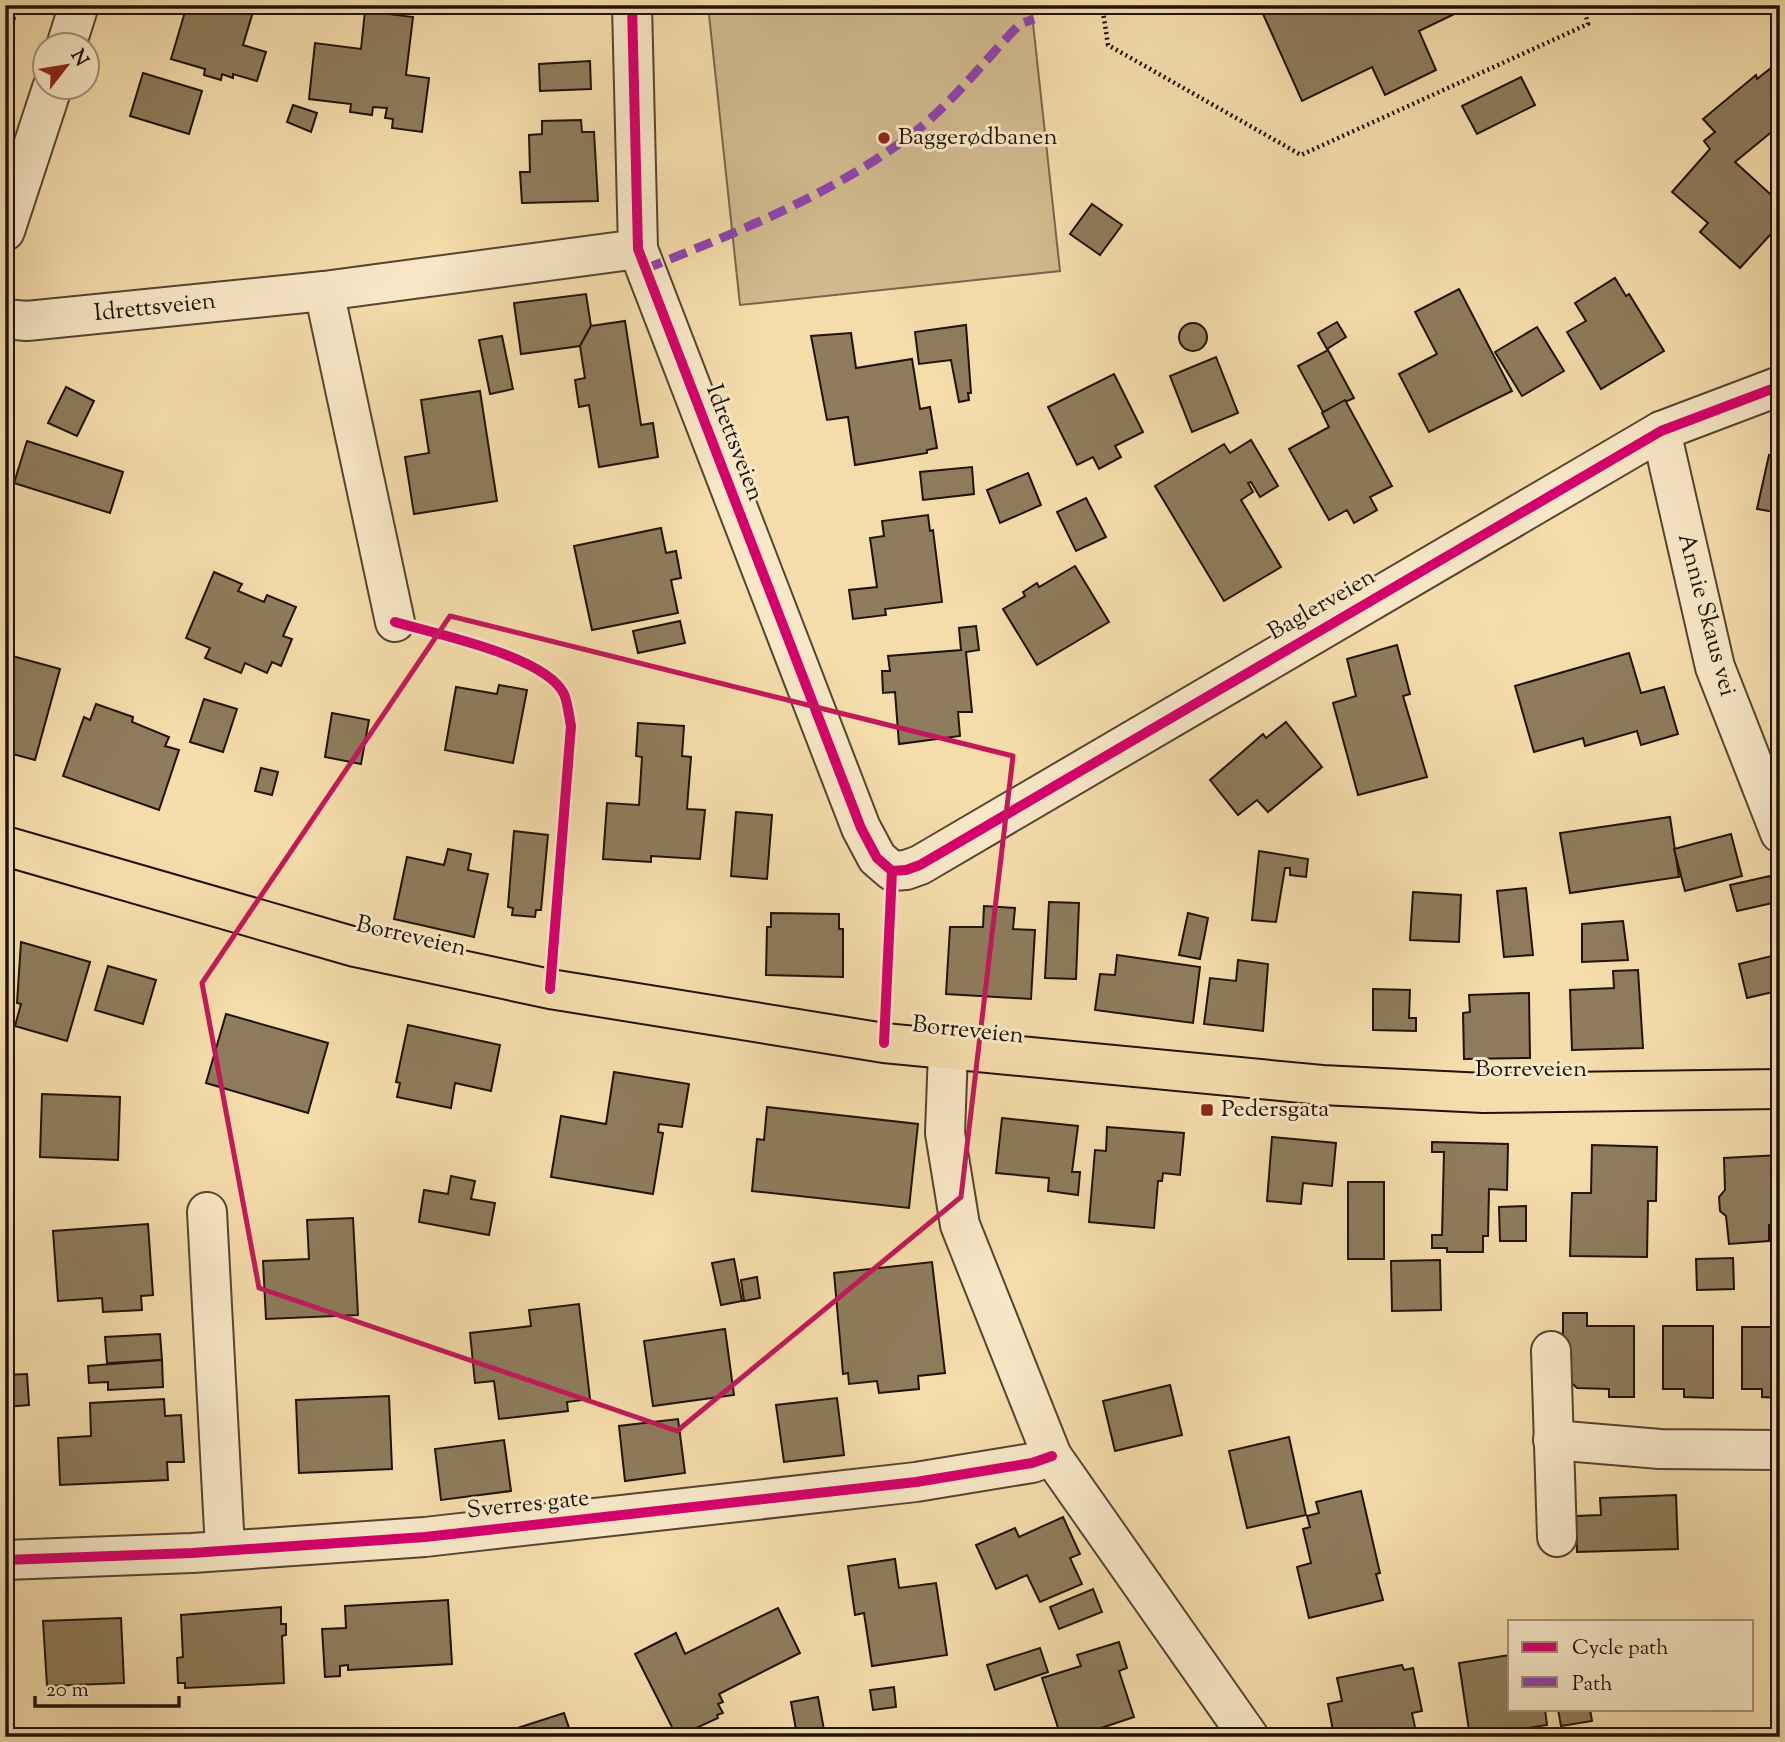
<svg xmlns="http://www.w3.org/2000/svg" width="1785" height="1742" font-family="'Sorts Mill Goudy',serif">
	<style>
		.green { fill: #d1ba8f; stroke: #78664b; stroke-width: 2 }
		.building { fill: #8e7c5c; stroke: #1f1307; stroke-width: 2 }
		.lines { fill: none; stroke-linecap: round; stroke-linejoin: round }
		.minor-casing { stroke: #544530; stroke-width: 42 }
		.major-casing { stroke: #1f1307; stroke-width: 42 }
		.path { stroke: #1f1307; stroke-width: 4.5; stroke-dasharray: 2 3.5; stroke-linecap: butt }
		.minor { stroke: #f8e8c8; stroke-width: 38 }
		.major { stroke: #f5dcab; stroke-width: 38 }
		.quiet { stroke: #8e44ad; stroke-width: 9; stroke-dasharray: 18 9; stroke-linecap: butt }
		.cycleway-casing { stroke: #f8e8c8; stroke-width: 15 }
		.cycleway { stroke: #d6006c; stroke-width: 10 }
		.marked { fill: none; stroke: #c2185b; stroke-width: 5; stroke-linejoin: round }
		.poi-dot { fill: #8f2418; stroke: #f8e8c8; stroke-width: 2.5 }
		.labels { text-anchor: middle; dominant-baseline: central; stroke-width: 6; stroke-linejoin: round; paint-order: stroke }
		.poi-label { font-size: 24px; fill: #1f1307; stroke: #f8e8c8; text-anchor: start }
		.street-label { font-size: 24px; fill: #1f1307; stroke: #f8e8c8 }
	</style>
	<rect width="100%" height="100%" fill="#f5dcab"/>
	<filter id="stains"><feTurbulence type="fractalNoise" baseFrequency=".00286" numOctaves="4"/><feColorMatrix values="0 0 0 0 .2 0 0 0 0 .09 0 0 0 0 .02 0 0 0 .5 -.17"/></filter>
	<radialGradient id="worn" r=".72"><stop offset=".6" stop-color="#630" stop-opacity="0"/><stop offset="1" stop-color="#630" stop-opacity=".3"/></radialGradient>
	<!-- green -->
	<path class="green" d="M708,5H1031L1060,271L740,305Z"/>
	<!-- building -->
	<g class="building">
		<path d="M187,5H255L243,45L266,52L257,81L233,74V78L222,74L221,80L204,75L205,69L171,59Z"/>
		<path d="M1259,5H1473L1419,31L1436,70L1385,95L1372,67L1302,101Z"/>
		<path d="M365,11L413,17L406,75L429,78L422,132L392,128L393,119L385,118L387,108L373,107L372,115L350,112L351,104L309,99L315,43L361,49Z"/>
		<path d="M5,15L15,18L5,51Z"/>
		<path d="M590,61L591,89L540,91L539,64Z"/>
		<path d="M1771,68L1780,79V125L1735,162L1780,203V224L1740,268L1700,232L1708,223L1672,192L1710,149L1704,141L1715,132L1703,119L1756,75L1757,79Z"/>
		<path d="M143,73L202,91L189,134L130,116Z"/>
		<path d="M1521,77L1535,105L1477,134L1462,106Z"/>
		<path d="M293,105L317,113L311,132L287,122Z"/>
		<path d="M581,120L582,132H594L598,201L522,203L520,172H530L529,135L542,134V121Z"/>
		<path d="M1092,204L1122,225L1100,255L1070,234Z"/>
		<path d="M1615,278L1626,296L1629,294L1664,351L1601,389L1567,332L1586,321L1575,303Z"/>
		<path d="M1459,289L1512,391L1429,432L1399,374L1437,354L1415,312Z"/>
		<path d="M586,294L591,326L580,346L521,354L514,303Z"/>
		<path d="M625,321L641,425L653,423L658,457L599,467L589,405L579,407L575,380L585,378L580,346L591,326Z"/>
		<path d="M1337,322L1346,337L1327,349L1318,333Z"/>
		<circle cx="1193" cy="337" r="14"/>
		<path d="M966,325L971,393H968L969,400L959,402L951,360L919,364L915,332Z"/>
		<path d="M1537,327L1564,371L1522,396L1495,352Z"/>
		<path d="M851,333L856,368L912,359L920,409L930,407L937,448L927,450V453L855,465L848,417L827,420L811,336Z"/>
		<path d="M502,336L513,389L490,394L479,340Z"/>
		<path d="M1328,350L1354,398L1323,412L1298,366Z"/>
		<path d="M1216,357L1238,413L1192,432L1170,376Z"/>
		<path d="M1114,374L1143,432L1115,446L1121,457L1099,469L1093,457L1077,465L1048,407Z"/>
		<path d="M66,387L94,401L77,436L48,423Z"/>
		<path d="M480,391L497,501L414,514L405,457L429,453L421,400Z"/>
		<path d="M1345,400L1392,486L1370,497L1377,510L1354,523L1347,510L1329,520L1289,449L1329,427L1322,413Z"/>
		<path d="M1251,440L1278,486L1260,497L1251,482L1248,483L1253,492L1241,500L1281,567L1224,601L1155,486L1224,444L1230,453Z"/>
		<path d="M27,441L123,472L110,513L14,483Z"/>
		<path d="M1769,455L1780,458V513L1757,509Z"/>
		<path d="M972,467L974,494L923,500L920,472Z"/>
		<path d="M1028,473L1041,505L1000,523L987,490Z"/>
		<path d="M1086,498L1106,537L1076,551L1057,512Z"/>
		<path d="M928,515L930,531L933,530L942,602L885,609L886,615L853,619L849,590L877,587L870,538L884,536L882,521Z"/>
		<path d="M661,528L666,553L676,551L681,578L671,580L678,613L592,630L574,546Z"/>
		<path d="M1075,566L1109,622L1037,665L1003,609L1025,596L1023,592L1037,583L1039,587Z"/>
		<path d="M214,572L242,584L238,591L264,602L267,595L296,607L283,636L292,639L281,666L272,662L267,673L245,663L241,673L205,658L210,648L186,638Z"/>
		<path d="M680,621L685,643L638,653L633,631Z"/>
		<path d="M976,626L979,650L966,652L972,712H958L960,736L899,744L895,692L883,693L882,671H890L888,656L961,650L959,628Z"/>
		<path d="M1397,645L1410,694L1403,696L1427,777L1358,795L1333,703L1356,696L1347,659Z"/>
		<path d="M1629,653L1641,693L1664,687L1678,734L1641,745L1637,731L1585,746L1583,738L1534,752L1515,686Z"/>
		<path d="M5,654L60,669L35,760L5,752Z"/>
		<path d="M499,685L527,690L513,763L445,750L456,687L497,694Z"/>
		<path d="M204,699L237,709L223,752L190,742Z"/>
		<path d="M96,704L133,717L132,722L169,737L165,746L179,750L159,810L63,776L84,717L90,720Z"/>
		<path d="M332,713L369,720L361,764L325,757Z"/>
		<path d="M1286,722L1322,767L1268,812L1257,800L1238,815L1210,780L1263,734L1266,738Z"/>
		<path d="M638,723L684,726L682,756L691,757L687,809L705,810L700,859L651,856V862L603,859L607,803L639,805L642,757L636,756Z"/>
		<path d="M261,768L278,772L272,795L255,791Z"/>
		<path d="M736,812L772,815L767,879L731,876Z"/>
		<path d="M1670,817L1679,877L1570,893L1560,833Z"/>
		<path d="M514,831L548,835L541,910H536L535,917L512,915L513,908L508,907Z"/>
		<path d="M1731,834L1742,876L1685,891L1674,849Z"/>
		<path d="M448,849L471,854L468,870L488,874L474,937L394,919L407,857L444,865Z"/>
		<path d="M1259,851L1308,859L1306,877L1290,875V868H1285L1276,922L1252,920Z"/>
		<path d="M1770,876L1777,902L1737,911L1730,885Z"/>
		<path d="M1526,888L1533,955L1504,957L1497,891Z"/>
		<path d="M1413,892L1461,895L1459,942L1410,940Z"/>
		<path d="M1049,902L1079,903L1076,979L1045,978Z"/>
		<path d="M984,906L1015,908L1013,929L1035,930L1031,999L946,994L950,927H983Z"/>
		<path d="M771,913L839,914V929H843V977L766,975L767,927H771Z"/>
		<path d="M1188,913L1208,918L1200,959L1179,955Z"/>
		<path d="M1623,921L1628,960L1582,962V924Z"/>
		<path d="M21,942L90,962L67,1041L15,1026L21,1004L17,1003Z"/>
		<path d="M1780,954V1019H1779L1773,992L1747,998L1739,964Z"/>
		<path d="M1117,955L1200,967L1193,1023L1095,1010L1100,974L1115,975Z"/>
		<path d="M1238,960L1268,964L1263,1031L1204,1024L1210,978L1236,981Z"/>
		<path d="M108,966L156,980L143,1024L95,1010Z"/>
		<path d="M1638,970L1643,1048L1572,1050L1570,990L1614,988L1613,971Z"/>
		<path d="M1373,989L1410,990L1409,1018H1416V1031L1373,1030Z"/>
		<path d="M1529,993L1530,1058L1464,1059L1463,1013L1470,1012L1469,995Z"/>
		<path d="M226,1014L328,1043L308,1113L206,1083Z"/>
		<path d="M408,1025L500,1045L491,1091L455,1083L451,1108L397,1097L400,1083L396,1082Z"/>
		<path d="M614,1072L689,1084L682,1127L659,1124L658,1132L663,1133L653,1194L551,1177L561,1116L606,1124Z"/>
		<path d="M42,1094L120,1097L118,1160L40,1157Z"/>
		<path d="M767,1107L918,1124L909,1208L752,1191L757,1139L764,1140Z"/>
		<path d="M1002,1118L1078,1126L1072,1172H1080L1078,1195L1048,1191L1049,1178L996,1173Z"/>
		<path d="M1107,1127L1184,1133L1180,1175L1163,1173L1162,1181H1158L1154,1228L1089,1222L1095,1150L1106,1151Z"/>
		<path d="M1272,1137L1336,1143L1332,1186L1303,1183L1301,1204L1267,1201Z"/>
		<path d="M1432,1142L1508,1144L1507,1190L1489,1189L1488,1236H1483V1252H1447V1248H1432V1235H1442L1444,1152H1432Z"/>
		<path d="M1592,1145L1657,1147L1656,1201H1648L1647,1257L1570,1256L1572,1193H1591Z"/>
		<path d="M1780,1155V1231L1777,1225H1769V1241L1729,1244L1726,1216L1720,1211L1719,1197L1725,1190L1724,1158Z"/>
		<path d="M451,1176L475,1181L471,1199L495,1203L489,1235L419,1222L424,1190L448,1194Z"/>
		<rect x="1348" y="1182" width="36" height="77"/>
		<path d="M1526,1206V1241H1500L1499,1207Z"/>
		<path d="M353,1218L358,1315L266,1319L263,1261L309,1259L307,1220Z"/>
		<path d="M148,1224L153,1295L141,1296L142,1310L103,1312L102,1298L58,1301L53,1231Z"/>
		<path d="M1733,1258L1734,1289L1697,1290L1696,1259Z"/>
		<path d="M734,1259L742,1301L721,1305L712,1263Z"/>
		<path d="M1440,1260L1441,1310L1392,1311L1391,1261Z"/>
		<path d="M932,1262L945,1373L918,1376L919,1389L879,1393L877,1381L849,1384L848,1373L843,1374L834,1273Z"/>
		<path d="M757,1277L760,1298L744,1301L741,1280Z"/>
		<path d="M579,1304L590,1399L567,1402L568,1411L499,1419L494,1381L475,1383L470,1333L531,1326L529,1310Z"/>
		<path d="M1563,1313H1587V1326H1634V1397H1609V1389L1577,1388L1563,1375Z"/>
		<path d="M1663,1326H1713V1398L1684,1397V1389H1663Z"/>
		<path d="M1742,1327H1780V1398L1762,1397V1389H1742Z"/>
		<path d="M725,1329L734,1395L653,1406L644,1341Z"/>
		<path d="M160,1334L162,1360L107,1363L105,1337Z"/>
		<path d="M162,1360L163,1387L108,1390V1382L89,1383L88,1366Z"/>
		<path d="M27,1374L29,1405L5,1407V1375Z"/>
		<path d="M1170,1385L1182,1435L1115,1451L1103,1401Z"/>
		<path d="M389,1396L392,1469L299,1473L296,1400Z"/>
		<path d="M837,1398L844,1455L784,1462L776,1405Z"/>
		<path d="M164,1399L165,1416L181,1415L184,1462H167L168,1480L60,1485L58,1438L91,1436L90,1403Z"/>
		<path d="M678,1419L685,1473L625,1481L619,1426Z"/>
		<path d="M1289,1437L1306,1515L1247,1528L1229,1451Z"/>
		<path d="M504,1440L511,1491L441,1500L435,1449Z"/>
		<path d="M1361,1491L1380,1573L1376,1574L1383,1600L1309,1618L1297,1567L1311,1563L1303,1529L1310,1527L1307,1516L1319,1513L1316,1502Z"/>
		<path d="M1676,1495L1678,1549L1577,1552L1576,1516L1601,1515L1600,1498Z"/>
		<path d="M1063,1517L1080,1554L1070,1558L1082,1584L1040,1602L1027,1575L996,1589L976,1545L1015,1528L1019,1537Z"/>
		<path d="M895,1559L899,1588L936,1583L947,1655L872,1666L864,1613L855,1615L848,1566Z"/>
		<path d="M1093,1589L1102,1612L1059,1629L1050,1607Z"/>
		<path d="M448,1600L452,1664L348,1670V1665L340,1666V1676L325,1677L322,1629L346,1628L345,1606Z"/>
		<path d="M281,1607V1624H286V1635L282,1636L284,1683L185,1688V1683H178L177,1658L183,1657L181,1615Z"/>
		<path d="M778,1608L800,1653L719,1694L723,1702L718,1704L723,1713L717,1715L718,1718L677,1737L635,1654L676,1633L685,1654Z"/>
		<path d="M121,1618L124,1683L47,1686L43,1621Z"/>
		<path d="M1119,1642L1127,1668L1119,1671L1134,1717L1074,1737H1061L1042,1678L1081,1666L1077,1655Z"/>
		<path d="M1040,1648L1048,1672L995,1690L987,1665Z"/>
		<path d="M1510,1655V1709H1545L1547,1725L1470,1737L1459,1663Z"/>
		<path d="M1402,1665L1404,1670L1413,1668L1422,1711L1412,1713L1417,1737H1349L1348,1733L1334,1736L1328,1704L1342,1701L1337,1678Z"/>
		<path d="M894,1687L896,1707L873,1710L870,1690Z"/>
		<path d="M818,1697L824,1730L797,1735L791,1702Z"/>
		<path d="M1558,1709H1590L1592,1721L1561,1726Z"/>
		<path d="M564,1713L572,1737H497L496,1735Z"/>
	</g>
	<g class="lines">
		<!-- minor casing -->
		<g class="minor-casing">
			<g id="minor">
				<path d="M632,5L638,249L861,828L877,858L892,871L906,870L920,865L1661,431L1780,386"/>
				<path d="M66,46L79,5"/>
				<path d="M5,231L52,88"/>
				<path d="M324,291L395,622"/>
				<path d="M5,319L27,321L324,291L638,249"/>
				<path d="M1661,431L1715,667L1780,833"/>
				<path d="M948,1051L945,1133L960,1225L1052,1456L1249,1737"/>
				<path d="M207,1212L225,1549"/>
				<path d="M1551,1351L1557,1537"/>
				<path d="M1553,1440L1660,1449L1780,1450"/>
				<path d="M5,1560L192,1553L425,1537L916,1482L1032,1463L1052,1456"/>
			</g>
		</g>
		<!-- major casing -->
		<g class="major-casing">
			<path id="major" d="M5,846L355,947L550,989L884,1043L1322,1085L1484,1093L1780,1089"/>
		</g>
		<!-- path -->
		<path class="path" d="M1102,5L1108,45L1301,155L1588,24L1583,5"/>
		<!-- minor -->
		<use href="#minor" class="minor"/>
		<!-- major -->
		<use href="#major" class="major"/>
		<!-- quiet -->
		<path class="quiet" d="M645,269C733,234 826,197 903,141C948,109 982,63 1020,24L1034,19"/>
		<!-- cycleway casing -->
		<g class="cycleway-casing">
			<g id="cycleway">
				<path d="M632,5L638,249L861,828L877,858L892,871"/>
				<path d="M395,622C435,634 546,656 564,694C568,703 569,717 571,726L550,989"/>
				<path d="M892,871L906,870L920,865L1661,431L1780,386"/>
				<path d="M884,1043L892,871"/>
				<path d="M5,1560L192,1553L425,1537L916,1482L1032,1463L1052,1456"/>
			</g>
		</g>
		<!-- cycleway -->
		<use href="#cycleway" class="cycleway"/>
	</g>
	<!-- marked area -->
	<path class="marked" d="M450,616L1013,756L961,1197L677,1431L259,1288L202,983Z"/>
	<!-- markers -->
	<g class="poi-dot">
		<circle cx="884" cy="138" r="7"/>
		<rect x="1200" y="1103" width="14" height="14" rx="3.5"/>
	</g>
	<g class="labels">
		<!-- poi labels -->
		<g class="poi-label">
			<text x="898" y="138">Baggerødbanen</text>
			<text x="1221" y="1110">Pedersgata</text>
		</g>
		<!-- street labels -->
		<g class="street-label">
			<text transform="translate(155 308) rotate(-6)">Idrettsveien</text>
			<text transform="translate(734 443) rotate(69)">Idrettsveien</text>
			<text transform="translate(1322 605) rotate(-30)">Baglerveien</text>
			<text transform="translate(1706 615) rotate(75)">Annie Skaus vei</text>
			<text transform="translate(411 937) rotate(13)">Borreveien</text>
			<text transform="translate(968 1031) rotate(6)">Borreveien</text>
			<text x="1531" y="1070">Borreveien</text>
			<text transform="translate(528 1505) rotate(-6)">Sverres gate</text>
		</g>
	</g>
	<!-- margin -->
	<rect width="1785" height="1742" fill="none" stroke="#f5dcab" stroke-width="28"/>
	<rect x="7" y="7" width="1771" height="1728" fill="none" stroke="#1f1307" stroke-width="3.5"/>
	<rect x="14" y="14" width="1757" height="1714" fill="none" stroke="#1f1307" stroke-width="2"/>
	<!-- legend -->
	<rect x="1508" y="1620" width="245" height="91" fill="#f8e8c8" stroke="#a1937b" stroke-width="2"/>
	<rect x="1522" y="1642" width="35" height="10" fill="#d6006c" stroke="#a1937b" stroke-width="2"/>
	<text x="1572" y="1654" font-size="21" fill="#1f1307">Cycle path</text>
	<rect x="1522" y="1677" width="35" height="10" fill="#8e44ad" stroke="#a1937b" stroke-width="2"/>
	<text x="1572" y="1690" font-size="21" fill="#1f1307">Path</text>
	<!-- north arrow -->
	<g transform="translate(66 66) rotate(59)"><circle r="33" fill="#f8e8c8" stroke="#a1937b" stroke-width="2"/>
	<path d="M0-5L12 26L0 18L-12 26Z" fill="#8f2418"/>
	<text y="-10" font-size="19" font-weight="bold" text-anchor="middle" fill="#1f1307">N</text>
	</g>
	<!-- scale -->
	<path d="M35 1696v10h144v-10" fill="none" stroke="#1f1307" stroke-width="3.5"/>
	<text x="46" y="1696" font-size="21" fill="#1f1307" stroke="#f8e8c8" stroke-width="5" paint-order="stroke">20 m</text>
	<rect width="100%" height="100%" filter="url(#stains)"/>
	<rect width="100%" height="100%" fill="url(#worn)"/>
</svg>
